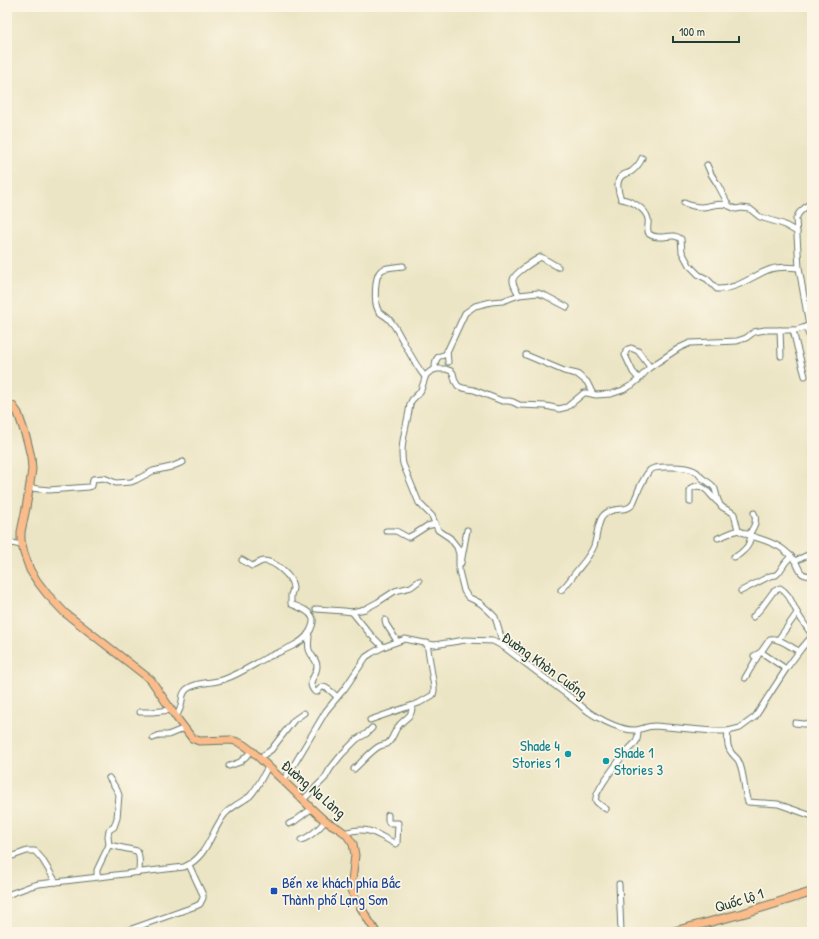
<svg xmlns="http://www.w3.org/2000/svg" width="819" height="939" font-family="'Patrick Hand',sans-serif">
	<style>
		.lines { fill: none; stroke-linecap: round; stroke-linejoin: round }
		.minor-casing { stroke: #677867; stroke-width: 7 }
		.major-casing { stroke: #677867; stroke-width: 9 }
		.highway-casing { stroke: #677867; stroke-width: 10 }
		.minor { stroke: #fff; stroke-width: 5 }
		.major { stroke: #fabc8b; stroke-width: 7 }
		.highway { stroke: #fabc8b; stroke-width: 8 }
		.culture-dot { fill: #0f9aa8; stroke: #fcf5e5; stroke-width: 1.5 }
		.transit-dot { fill: #1a4fb4; stroke: #fcf5e5; stroke-width: 1.5 }
		.labels { text-anchor: middle; dominant-baseline: central; stroke-width: 3.5; stroke-linejoin: round; paint-order: stroke }
		.street-label { font-size: 15px; fill: #1f3d34; stroke: #fcf5e5 }
		.culture-label { font-size: 15px; fill: #0d838f; stroke: #fcf5e5; text-anchor: end }
		.transit-label { font-size: 15px; fill: #164399; stroke: #fcf5e5; text-anchor: start }
	</style>
	<rect width="100%" height="100%" fill="#fcf5e5"/>
	<filter id="ink" filterUnits="userSpaceOnUse"><feTurbulence type="fractalNoise" baseFrequency=".025" numOctaves="2"/><feDisplacementMap in="SourceGraphic" scale="8" xChannelSelector="R" yChannelSelector="G"/><feConvolveMatrix kernelMatrix="1 2 1 2 8 2 1 2 1" color-interpolation-filters="sRGB"/></filter>
	<filter id="wash" filterUnits="userSpaceOnUse"><feTurbulence type="fractalNoise" baseFrequency=".012" numOctaves="4" result="noise"/><feDisplacementMap in="SourceGraphic" scale="16" xChannelSelector="R" yChannelSelector="G"/><feGaussianBlur stdDeviation="0.9" result="paint"/><feColorMatrix in="noise" values="0 0 0 0 0 0 0 0 0 0 0 0 0 0 0 0 0 1.4 0 .05"/><feComposite in="paint" operator="in"/></filter>
	<g filter="url(#wash)">
		<rect width="100%" height="100%" fill="#ece5c5"/>
	</g>
	<g filter="url(#ink)">
		<g class="lines">
			<!-- minor casing -->
			<g class="minor-casing">
				<g id="minor">
					<path d="M642,158C640,163 637,167 632,171C630,173 626,173 623,175C615,180 618,192 621,199C631,200 646,209 648,219C649,224 646,229 649,234C652,236 655,237 659,237C667,238 673,233 681,239L682,252L689,265L699,275L707,279L717,289C737,290 753,275 771,269C780,266 790,267 799,268"/>
					<path d="M707,165L711,174L718,185L729,206L736,209L741,208L750,209L760,217L783,224L797,232"/>
					<path d="M684,203C689,205 695,207 701,207C710,207 718,202 728,205"/>
					<path d="M403,266C398,267 386,267 382,270C374,274 374,303 378,310C379,313 382,314 385,316C389,318 392,323 395,327C405,344 413,362 425,377"/>
					<path d="M519,295C517,291 512,284 513,280C513,274 535,260 541,257L558,267"/>
					<path d="M809,326L799,268L796,219L799,213L812,201"/>
					<path d="M806,327L812,343"/>
					<path d="M780,330L781,356"/>
					<path d="M793,330L797,347L805,376"/>
					<path d="M447,351L448,362"/>
					<path d="M526,355L564,371L577,374L587,382L593,394"/>
					<path d="M435,369C435,364 435,358 440,356C442,356 444,355 446,354L465,313L475,306L491,302L503,301L519,295L538,293L546,296L567,307"/>
					<path d="M639,379L633,372L625,355L626,351L628,349L631,348L638,351L650,367"/>
					<path d="M30,488L49,490L89,487L92,486L93,479L104,478L116,483L131,482L136,480L153,471L171,467L183,462"/>
					<path d="M690,502V491L691,488C705,481 709,496 719,503"/>
					<path d="M386,531H396L407,537H409L413,535L427,526L435,524"/>
					<path d="M749,535C753,527 758,523 754,513"/>
					<path d="M718,538L738,530"/>
					<path d="M7,542L21,545"/>
					<path d="M734,557C738,556 740,554 743,551C749,546 749,543 751,536"/>
					<path d="M795,561L812,553"/>
					<path d="M461,563L467,530"/>
					<path d="M561,590C566,586 569,581 573,576C580,566 589,558 594,546C597,537 597,525 602,517C611,505 626,513 632,505C634,502 635,498 637,494C639,488 646,474 650,470C655,466 665,467 671,467C678,467 688,467 695,471C698,472 699,475 701,477C705,481 712,483 715,489C717,495 717,501 721,506C725,510 730,510 734,514L738,530C753,539 770,539 784,550C788,553 792,557 795,561C798,565 799,572 803,574C806,576 809,575 812,576"/>
					<path d="M741,591L770,576L776,575L779,572L785,563L791,556"/>
					<path d="M316,609L344,611L352,612L370,634L383,647"/>
					<path d="M352,612L365,609L378,602L395,591L411,587L419,581"/>
					<path d="M753,617L762,607L773,592L780,588C790,594 792,604 798,614C802,621 807,628 812,635"/>
					<path d="M385,620L386,624L397,641"/>
					<path d="M308,634L309,636C309,641 307,647 310,652C312,657 317,660 317,666C317,677 305,681 315,692H317C318,691 321,687 322,687C327,686 334,694 337,697"/>
					<path d="M778,640L797,613"/>
					<path d="M504,647L495,617L489,611L480,603L468,597L464,591L459,571V554L457,547L450,538L438,530L432,516L419,503L403,464C399,444 408,423 410,404L412,400L419,393L421,390L426,375L431,371L437,369H446L451,371L453,373L455,381L458,386L463,388L474,390L502,401H509L513,402L519,405L546,406L559,409L567,407L584,393H587L596,395L611,394L623,390L632,385L639,379L649,368L679,348L690,343L737,341L746,338L754,332L765,330H796L803,328L812,324"/>
					<path d="M761,652L786,669"/>
					<path d="M754,656L761,652L770,639C779,637 790,647 799,651"/>
					<path d="M745,678L759,654"/>
					<path d="M140,712H152L171,710"/>
					<path d="M176,717C178,713 180,710 181,706C183,699 181,694 187,689C197,681 213,684 225,679C239,674 253,665 266,658C278,652 301,645 308,634C311,630 315,621 312,617C309,610 298,607 291,604C291,601 291,598 291,595C292,592 293,590 293,588C293,577 275,561 264,561C260,561 256,565 252,566L242,560"/>
					<path d="M370,720L419,703L433,695L434,691V687L427,643"/>
					<path d="M795,723L804,724L812,723"/>
					<path d="M728,731C727,738 727,747 731,752C733,756 738,758 739,762C745,775 743,789 748,802L778,804L812,816"/>
					<path d="M153,738L160,735H168L185,728"/>
					<path d="M259,758L271,750L294,720L304,713"/>
					<path d="M229,766L240,762L252,751"/>
					<path d="M354,769C362,762 369,753 378,747C381,745 384,745 387,744C392,741 394,732 397,728C403,718 413,718 412,706"/>
					<path d="M283,781L295,763L326,711L345,688L366,657L372,653L383,647L405,639L434,645L465,640L493,641L504,647L578,703C590,715 619,731 636,730C642,729 648,726 655,726L713,731H728L740,728L755,717L786,669L801,649L812,636"/>
					<path d="M303,800L325,778L330,769L342,754L357,739L366,734L372,728"/>
					<path d="M606,809C603,807 598,804 596,801C592,794 621,758 627,751C630,748 633,745 636,742C638,738 638,734 638,730"/>
					<path d="M289,824L295,821L311,809"/>
					<path d="M344,833C369,825 375,834 396,844L397,843L398,823H389L388,820V815"/>
					<path d="M301,840C310,837 320,828 325,821"/>
					<path d="M109,845L137,851C141,857 139,865 139,872"/>
					<path d="M7,858L27,851H35L42,859L56,882"/>
					<path d="M97,877V870L109,845L108,836L109,830L114,827L117,818L119,795L117,790L109,778"/>
					<path d="M619,884L621,932"/>
					<path d="M7,895L31,886L39,884L184,867C208,857 211,831 225,814C232,806 242,802 250,796C257,789 263,775 268,767"/>
					<path d="M123,932L196,906L200,904L203,898V895L189,865"/>
				</g>
			</g>
			<!-- major casing -->
			<g class="major-casing">
				<path id="major" d="M7,404L13,406L18,413L27,440L31,457L32,469L30,484L26,508L21,532V540L24,553L30,570L37,581L47,594L65,613L151,680L176,717L192,738L199,741L231,740L238,742L244,745L252,751L295,792L310,807L325,821L338,828L346,834L353,844L355,855L351,890L356,900L376,932"/>
			</g>
			<!-- highway casing -->
			<g class="highway-casing">
				<path id="highway" d="M672,932L744,913L812,892"/>
			</g>
			<!-- minor -->
			<use href="#minor" class="minor"/>
			<!-- major -->
			<use href="#major" class="major"/>
			<!-- highway -->
			<use href="#highway" class="highway"/>
		</g>
	</g>
	<!-- markers -->
	<g class="culture-dot">
		<circle cx="568" cy="754" r="4"/>
		<circle cx="606" cy="761" r="4"/>
	</g>
	<rect class="transit-dot" x="270" y="887" width="8" height="8" rx="2"/>
	<g class="labels">
		<!-- street labels -->
		<g class="street-label">
			<text transform="translate(545 665) rotate(36)">Đường Khòn Cuổng</text>
			<text transform="translate(314 789) rotate(41)">Đường Na Làng</text>
			<text transform="translate(739 900) rotate(-17)">Quốc lộ 1</text>
		</g>
		<!-- culture labels -->
		<g class="culture-label">
			<text x="560" y="745">Shade 4<tspan x="560" dy="17">Stories 1</tspan></text>
			<text x="614" y="752" text-anchor="start">Shade 1<tspan x="614" dy="17">Stories 3</tspan></text>
		</g>
		<!-- transit labels -->
		<g class="transit-label">
			<text x="282" y="882">Bến xe khách phía Bắc<tspan x="282" dy="17">Thành phố Lạng Sơn</tspan></text>
		</g>
	</g>
	<!-- margin -->
	<rect width="819" height="939" fill="none" stroke="#fcf5e5" stroke-width="24"/>
	<!-- scale -->
	<path d="M673 36v6h66v-6" fill="none" stroke="#1f3d34" stroke-width="2"/>
	<text x="679" y="36" font-size="12" fill="#1f3d34" stroke="#fcf5e5" stroke-width="3" paint-order="stroke">100 m</text>
</svg>
